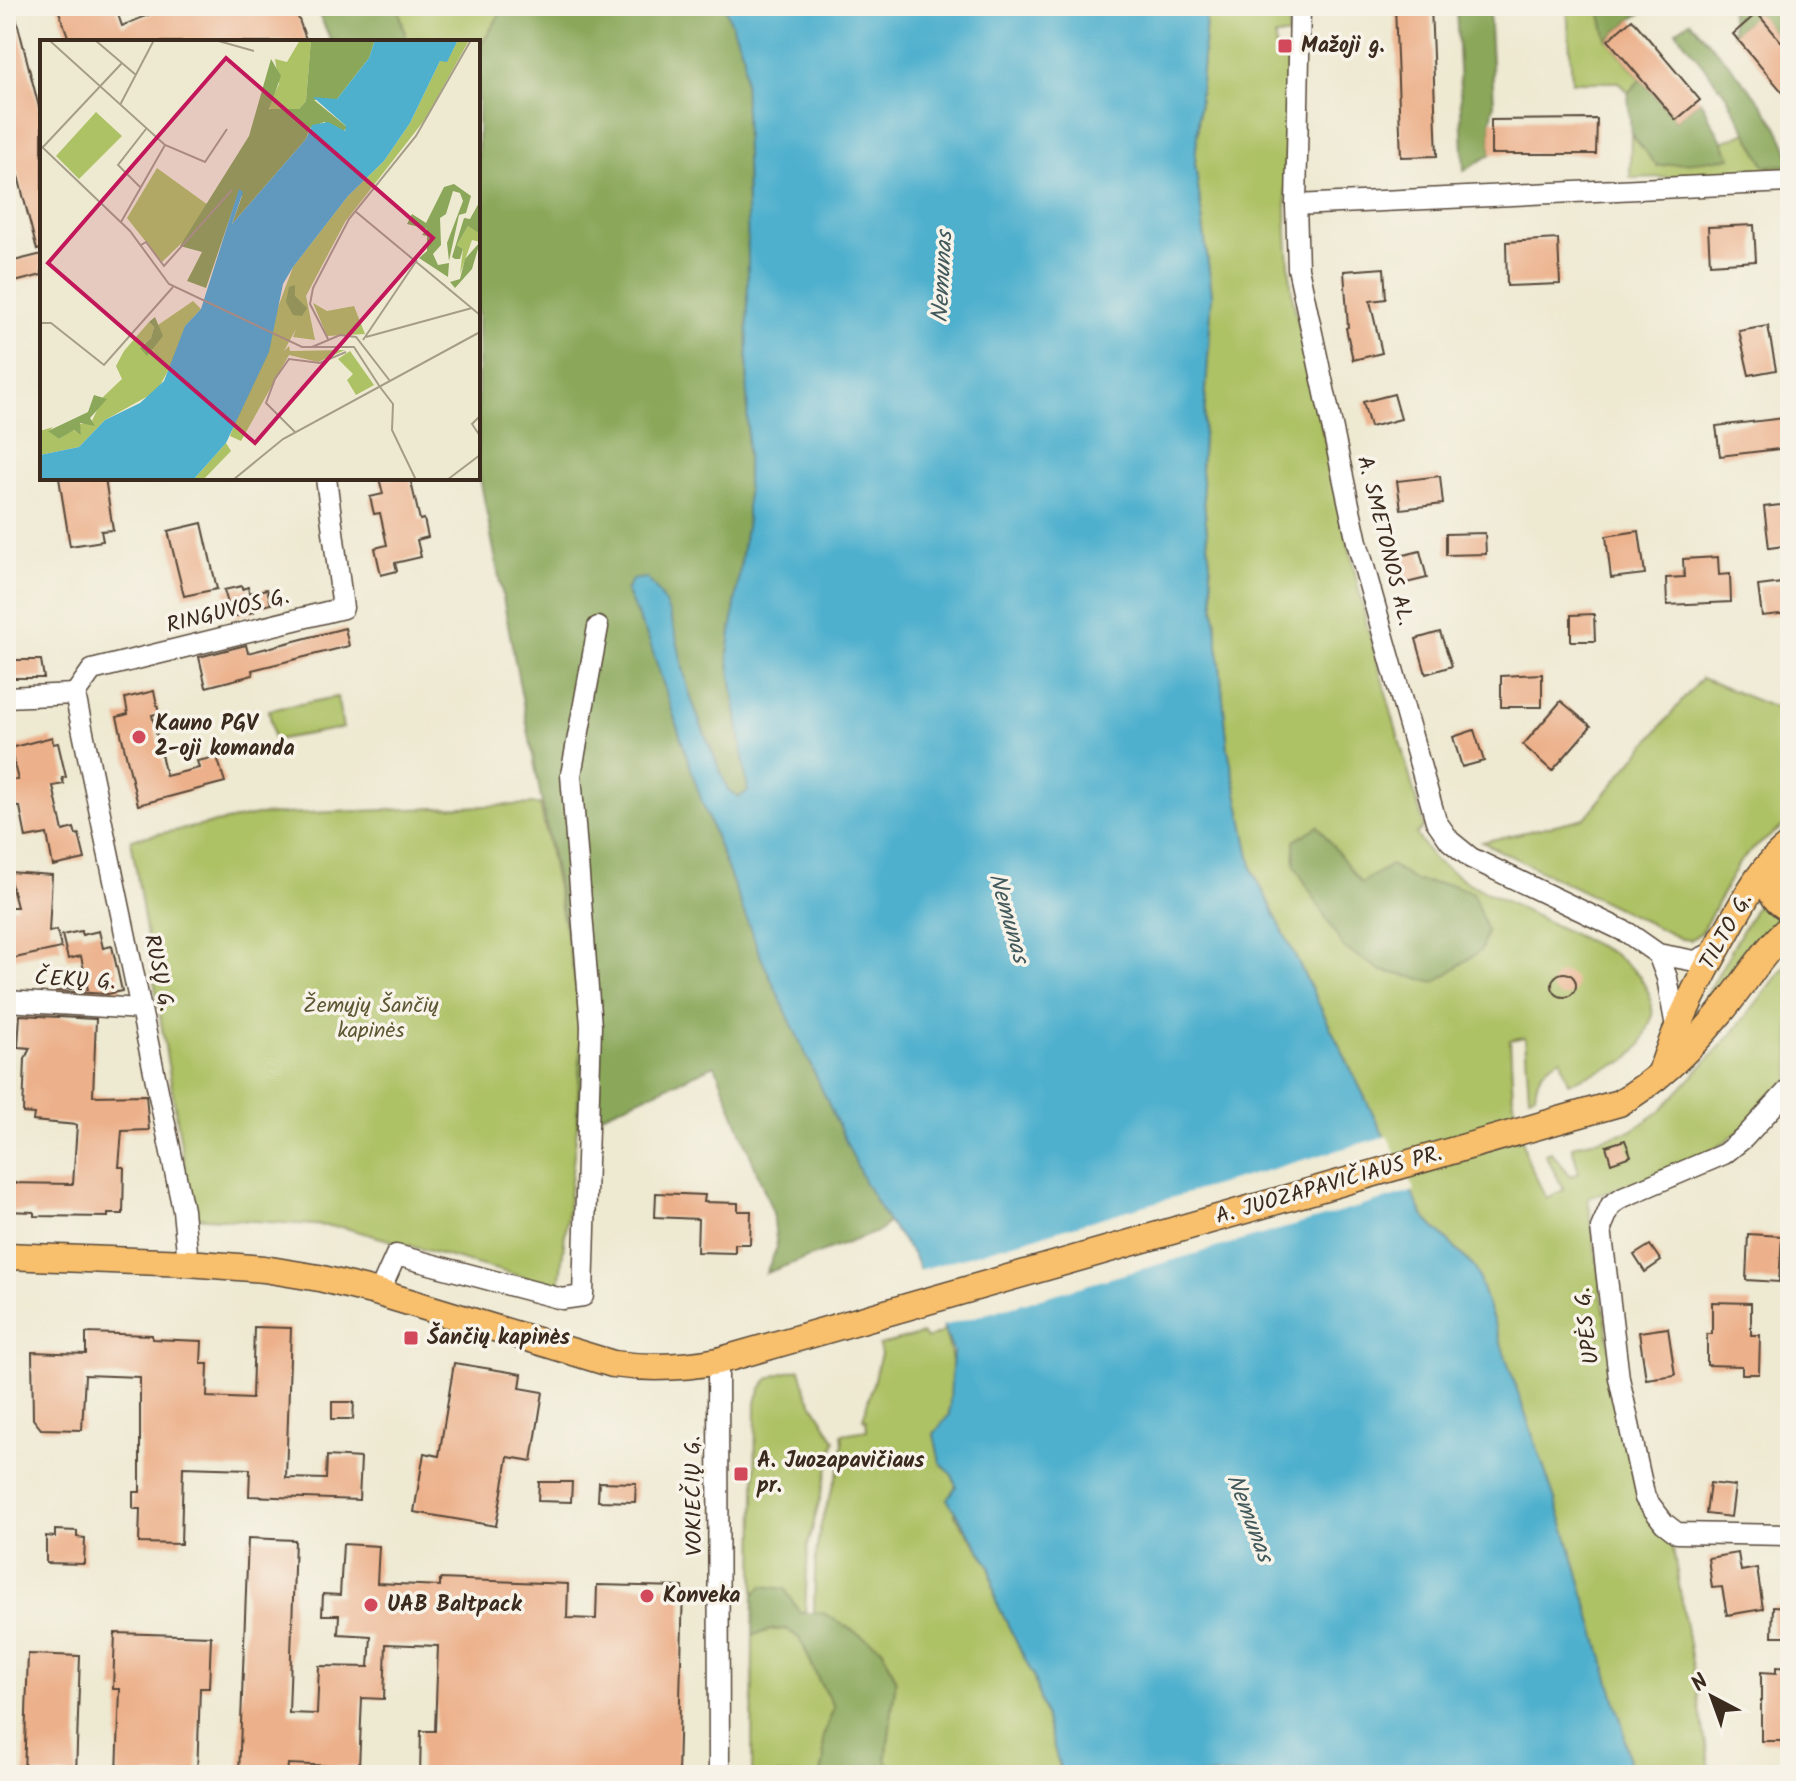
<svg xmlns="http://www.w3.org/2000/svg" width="1796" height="1781" font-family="Kalam,sans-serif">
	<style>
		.green { fill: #adc165; stroke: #747642; stroke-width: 2 }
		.forest { fill: #8aa75a; stroke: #62683c; stroke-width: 2 }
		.water { fill: #4fb0ce; stroke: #456d76; stroke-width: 2 }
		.pier { fill: #eee9d1 }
		.building { fill: #ecb08a }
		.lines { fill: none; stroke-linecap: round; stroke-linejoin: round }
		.minor-casing { stroke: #564739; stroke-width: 23 }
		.major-casing { stroke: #564739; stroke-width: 29 }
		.minor { stroke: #fff; stroke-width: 20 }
		.major { stroke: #f8bf6c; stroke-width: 26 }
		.poi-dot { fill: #d1495b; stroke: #f7f3e8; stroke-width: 3 }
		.labels { text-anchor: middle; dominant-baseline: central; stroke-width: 7; stroke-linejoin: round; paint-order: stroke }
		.poi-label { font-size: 22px; font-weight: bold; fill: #3b2a1e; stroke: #f7f3e8; text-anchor: start }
		.street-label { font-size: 22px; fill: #3b2a1e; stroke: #f7f3e8 }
		.park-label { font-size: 22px; fill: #5d5733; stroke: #f7f3e8 }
		.water-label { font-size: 24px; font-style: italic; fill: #42595c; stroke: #f7f3e8 }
		.inset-road { fill: none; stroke: #a69d89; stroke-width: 2 }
		.view { fill: #c2185b; fill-opacity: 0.15; stroke: #c2185b; stroke-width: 4 }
		.inset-edge { fill: none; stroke: #3b2a1e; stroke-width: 4 }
	</style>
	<rect width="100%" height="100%" fill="#f7f3e8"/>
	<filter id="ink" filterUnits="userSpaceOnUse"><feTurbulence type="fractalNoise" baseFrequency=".0125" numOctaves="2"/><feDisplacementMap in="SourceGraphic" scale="16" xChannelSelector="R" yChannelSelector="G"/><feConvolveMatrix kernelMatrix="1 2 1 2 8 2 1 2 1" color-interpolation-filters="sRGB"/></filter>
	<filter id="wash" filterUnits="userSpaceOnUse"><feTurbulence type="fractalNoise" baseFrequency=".006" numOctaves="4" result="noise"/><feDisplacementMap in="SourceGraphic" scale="32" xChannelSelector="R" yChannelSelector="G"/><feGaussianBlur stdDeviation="1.8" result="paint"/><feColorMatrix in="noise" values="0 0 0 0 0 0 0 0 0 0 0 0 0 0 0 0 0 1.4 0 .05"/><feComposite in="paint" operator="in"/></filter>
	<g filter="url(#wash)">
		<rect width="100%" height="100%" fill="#eee9d1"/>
		<!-- green -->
		<g class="green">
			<path d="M398,6H505L485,39L478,46V42H407Z"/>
			<path d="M1207,6H1288L1289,36H1275L1276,60L1288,61C1286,141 1282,220 1293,300L1367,626L1424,827L1416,834L1434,860L1470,884L1614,954L1638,974L1649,993L1653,1015L1641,1045L1626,1061L1568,1083L1561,1058C1543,1068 1537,1073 1535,1094L1529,1096L1525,1037L1510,1040L1513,1100L1527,1159L1546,1198L1564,1190L1545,1154L1551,1152L1571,1176L1579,1173L1572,1146L1631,1131L1659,1112L1731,1035L1790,960V1078C1768,1102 1746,1127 1719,1146C1680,1172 1632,1184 1588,1198L1613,1371L1640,1495L1671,1537L1711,1775H1631L1623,1727L1566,1532L1475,1268L1424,1217L1253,871L1228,749L1201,470L1212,294L1195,163Z"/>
			<path d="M1567,6H1599L1608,40L1641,79L1628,93L1618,82H1572Z"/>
			<path d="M1747,132L1765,166L1790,165V174L1630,178L1631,134L1657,166L1730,157L1722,142Z"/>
			<path d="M1701,678L1790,714V821L1752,850L1739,863L1701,933L1691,940L1681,939L1482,842L1585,818Z"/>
			<path d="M337,697L343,728L274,740L269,710Z"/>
			<path d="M540,804L582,1013L577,1127L559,1287L342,1227L193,1217L131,839L257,815Z"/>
			<path d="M1760,899L1778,921L1696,1026L1691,1023Z"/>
			<path d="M944,1331C954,1355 956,1387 949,1413C947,1420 939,1428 934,1434L940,1462L952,1475L956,1486L955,1515L990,1565L996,1601L1033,1675L1062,1775H897L886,1761L896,1679L882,1648L823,1613H814C815,1584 814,1554 821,1525C827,1496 847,1463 842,1434L867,1430L866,1420L863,1419L881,1354L879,1345L923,1334L926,1339Z"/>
			<path d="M800,1369L807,1394L835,1440L808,1546L805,1613H800L763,1586L754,1594L756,1403C762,1375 775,1375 800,1369Z"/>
			<path d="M787,1629L801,1640L820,1683L834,1707L823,1737L824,1759L821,1775H752L753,1635L771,1630Z"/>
		</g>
		<!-- forest -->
		<g class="forest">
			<path d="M315,6H398L407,42H332Z"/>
			<path d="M505,6H725L744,56L748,255L747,520L728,654L748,791L739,798L728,790L690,697L671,618L626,591L649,640L702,802L761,957L865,1183L888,1222L880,1231L766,1273L777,1247L773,1213L715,1065L577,1126L582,1013L478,467V46L485,39Z"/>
			<path d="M1456,6H1489L1494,104L1491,120V154L1464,171Z"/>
			<path d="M1599,6H1653L1632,19L1607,40Z"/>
			<path d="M1730,6H1790V52L1757,14L1733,34Z"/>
			<path d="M1690,21C1718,54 1790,123 1790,165L1765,166L1727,96L1676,31Z"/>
			<path d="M1641,79L1676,120L1700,100L1731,158L1657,166L1631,133L1628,93Z"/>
			<path d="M1318,826L1361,883L1391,865L1415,881L1453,885L1473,893L1487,932L1481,950L1436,982L1382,971L1344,948L1295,866L1294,841Z"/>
			<path d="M763,1586L785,1589L800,1613H823L882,1648L896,1679L886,1760L897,1775H821L824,1759L823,1737L834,1707L820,1683L801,1640L787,1629L771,1630L753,1635L754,1594Z"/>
		</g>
		<!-- water -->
		<path class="water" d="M725,6H1207L1195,163L1212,294L1201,470L1228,749L1253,871L1424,1217L1475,1268L1566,1532L1623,1727L1631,1775H1062L1033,1675L996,1601L990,1565L947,1499L956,1486L952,1475L940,1462L934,1434L949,1415L953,1351L914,1256L888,1222L865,1183L761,957L702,802L649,640L626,591L632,580L646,578C679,608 677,658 691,698C701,729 716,759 728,790L739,797L748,791L728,654L747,520L748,255L744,56Z"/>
		<!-- pier -->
		<path class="pier" d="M1387,1136L1415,1191L939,1327L916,1271Z"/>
		<g id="blocks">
			<!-- building -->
			<g class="building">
				<path d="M6,6H13L42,119V249L37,250L15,164L6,166Z"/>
				<path d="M57,6H115L122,26L160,10L159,6H294L307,42H70Z"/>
				<path d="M1395,6H1431L1437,156L1401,157Z"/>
				<path d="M1757,13L1790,52V101L1733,34Z"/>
				<path d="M1632,19L1700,100L1676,120L1608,40Z"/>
				<path d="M1597,119L1596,154H1491V120Z"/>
				<path d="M1754,225L1756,261L1710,264L1708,227Z"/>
				<path d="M1558,239L1560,284L1507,286L1506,242Z"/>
				<path d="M42,254V275L11,283L6,263Z"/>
				<path d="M1384,268L1386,299L1370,301L1382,353L1353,360L1346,328L1348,327L1344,271Z"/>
				<path d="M1768,326L1776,370L1749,375L1739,331Z"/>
				<path d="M1394,394L1401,419L1370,427L1363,402Z"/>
				<path d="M1784,418L1787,448L1720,456L1716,426Z"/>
				<path d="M1440,476L1443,504L1401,509L1397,481Z"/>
				<path d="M59,478H105L113,530L101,531L103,541L70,546Z"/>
				<path d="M379,478H410L420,520L424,519L428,537L417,540L421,557L395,563L397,571L381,575L375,548L387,545L380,513L374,514L370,497L383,494Z"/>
				<path d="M1790,504V545L1769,548L1764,507Z"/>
				<path d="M202,523L217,589L184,596L168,531Z"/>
				<path d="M1639,531L1645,574L1611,578L1606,536Z"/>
				<path d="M1485,533L1486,554L1446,555V534Z"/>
				<path d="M1420,551L1427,578L1398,585L1392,558Z"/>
				<path d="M1718,557L1719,575L1730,574L1731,602L1667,605L1666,578L1684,577L1683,559Z"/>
				<path d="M1790,582V613L1762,616L1758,586Z"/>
				<path d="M242,586V589L248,587L249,593L267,589L271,604L253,608L254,612L232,617L224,590Z"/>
				<path d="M1594,614L1595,641H1571V615Z"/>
				<path d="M345,628L349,646L252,670L253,675L206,687L199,657L246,645L248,653Z"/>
				<path d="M1440,632L1452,666L1426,674L1416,639Z"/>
				<path d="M6,660H41L44,678H6Z"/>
				<path d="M1542,674V707H1501V676Z"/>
				<path d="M154,691L159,713L152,715L166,776L199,768L197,761L217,757L225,782L138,805L117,717L128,714L125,698Z"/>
				<path d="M1561,701L1591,726L1552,771L1523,745Z"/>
				<path d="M1474,730L1484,761L1462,767L1453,737Z"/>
				<path d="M52,737L53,744L58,743L66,777L62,778L64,784L53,786L63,831L74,828L76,835L79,834L85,859L53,866L47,834L26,838L20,807L6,806V779L18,780L10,748Z"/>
				<path d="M8,872L52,875L49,932L57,930L61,948L6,960V907H17Z"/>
				<path d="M81,931L82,935L99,931L103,948L112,946L122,991L108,994L56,991V988L88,990L81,956L68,959L62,935Z"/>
				<circle cx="1564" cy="985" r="12"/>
				<path d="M20,1015L96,1019L93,1096L146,1095L149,1130L122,1131L119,1167H124L123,1214H108V1217L34,1216V1212L6,1211V1183L73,1184L77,1125L33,1121L34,1114L23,1113L25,1059L30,1048L18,1047Z"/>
				<path d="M1625,1140L1631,1156L1611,1163L1606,1146Z"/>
				<path d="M656,1193L705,1195L704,1202L738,1203V1211H751L750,1244H735V1253L697,1252L698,1219L655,1217Z"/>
				<path d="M1748,1234L1782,1236L1779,1282L1746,1280Z"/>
				<path d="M1650,1245L1661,1261L1645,1272L1634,1255Z"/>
				<path d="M1712,1302L1751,1303V1335H1760L1759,1374H1742V1366L1707,1365V1334H1712Z"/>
				<path d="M254,1327L291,1328L286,1478L326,1479L327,1456L361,1458L359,1500L249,1496L250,1469L183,1467L181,1544L139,1543L140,1509H133V1492H140V1377L85,1375L82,1430L41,1429L33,1419L32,1352L86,1354V1333L152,1335V1339L202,1341L201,1364H208L207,1397L252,1399Z"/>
				<path d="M1668,1328L1675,1375L1646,1379L1639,1332Z"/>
				<path d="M454,1363L522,1374L520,1388L543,1392L532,1461L508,1457L496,1526L414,1512L424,1453L439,1456Z"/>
				<path d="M332,1402H354L353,1419H332Z"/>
				<path d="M539,1482H572L571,1502L538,1501Z"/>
				<path d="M599,1482L636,1483L635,1502L598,1501Z"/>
				<path d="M1710,1483L1735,1486L1731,1517L1706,1514Z"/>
				<path d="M55,1530L77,1531V1537L85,1538L84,1564L46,1563V1536L55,1537Z"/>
				<path d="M248,1538L295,1540L289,1713L317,1714L319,1666L369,1667L371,1636L338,1634L339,1615H322L323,1594L340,1595L343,1544L379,1546L377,1583L440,1586V1579L568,1584L567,1618L596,1619L597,1585L683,1587L678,1775H420L421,1731H435L438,1646L386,1644L384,1699L362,1698L359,1767L288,1764L287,1775H239Z"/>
				<path d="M1738,1553L1741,1571L1757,1568L1763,1609L1727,1615L1722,1587L1712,1588L1708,1558Z"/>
				<path d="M1773,1606L1790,1607V1636H1772Z"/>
				<path d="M115,1633L211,1636L209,1688H200L197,1775H117L120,1689H113Z"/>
				<path d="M28,1654L80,1656L76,1775H24Z"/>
				<path d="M1776,1667L1790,1668L1788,1741H1761V1672L1776,1673Z"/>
			</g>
		</g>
	</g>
	<g filter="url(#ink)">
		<use href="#blocks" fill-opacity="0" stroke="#564739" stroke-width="2"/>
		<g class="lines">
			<!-- minor casing -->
			<g class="minor-casing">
				<g id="minor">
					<path d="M1300,6L1296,205L1298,268L1357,542L1436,821L1450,841L1471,858L1628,933L1658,954L1695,961L1716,951"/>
					<path d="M1296,205L1790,182"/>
					<path d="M75,694L183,1210L188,1263"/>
					<path d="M75,694L92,670L343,608L326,478"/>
					<path d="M6,697L75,694"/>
					<path d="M1658,954L1667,978L1676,1027"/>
					<path d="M6,1001L141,1009"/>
					<path d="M1790,1088L1744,1138L1724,1154L1623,1197L1611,1205L1601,1228L1619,1378L1645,1498L1664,1523L1677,1533L1790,1535"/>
					<path d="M379,1293L396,1255L562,1299L583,1296L591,1026L571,775L598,627"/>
					<path d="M718,1361L719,1775"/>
				</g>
			</g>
			<!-- major casing -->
			<g class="major-casing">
				<g id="major">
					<path d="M1766,868C1768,887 1771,900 1790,909"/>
					<path d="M1662,1069C1678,1020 1702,975 1728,929C1745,899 1761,866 1790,845"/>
					<path d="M6,1256L188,1263L264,1269L319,1278L379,1293L613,1364C650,1369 682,1368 718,1361L1619,1103C1658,1081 1692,1047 1720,1013C1744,985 1762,952 1790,927"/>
				</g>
			</g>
			<!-- minor -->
			<use href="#minor" class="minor"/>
			<!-- major -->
			<use href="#major" class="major"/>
		</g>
	</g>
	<!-- markers -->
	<g class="poi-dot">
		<rect x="1277" y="38" width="16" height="16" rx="4"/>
		<circle cx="139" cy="737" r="8"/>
		<rect x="403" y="1330" width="16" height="16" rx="4"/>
		<rect x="733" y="1466" width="16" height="16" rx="4"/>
		<circle cx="647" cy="1596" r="8"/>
		<circle cx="371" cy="1605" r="8"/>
	</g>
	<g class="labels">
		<!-- poi labels -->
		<g class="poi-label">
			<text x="1301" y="46">Mažoji g.</text>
			<text x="155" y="724">Kauno PGV<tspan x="155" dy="25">2-oji komanda</tspan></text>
			<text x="427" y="1338">Šančių kapinės</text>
			<text x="757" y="1461">A. Juozapavičiaus<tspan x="757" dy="25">pr.</tspan></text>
			<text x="663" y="1596">Konveka</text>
			<text x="387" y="1605">UAB Baltpack</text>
		</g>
		<!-- street labels -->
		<g class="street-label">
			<text transform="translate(1384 541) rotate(76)">A. SMETONOS AL.</text>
			<text transform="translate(228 612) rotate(-14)">RINGUVOS G.</text>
			<text transform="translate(1727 932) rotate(-61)">TILTO G.</text>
			<text transform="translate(158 973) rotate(78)">RUSŲ G.</text>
			<text transform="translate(75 981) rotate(3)">ČEKŲ G.</text>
			<text transform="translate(1329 1186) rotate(-16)">A. JUOZAPAVIČIAUS PR.</text>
			<text transform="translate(1588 1326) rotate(-97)">UPĖS G.</text>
			<text transform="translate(695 1496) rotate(-91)">VOKIEČIŲ G.</text>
		</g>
		<!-- park labels -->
		<g class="park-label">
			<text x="371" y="1006">Žemųjų Šančių<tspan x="371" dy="25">kapinės</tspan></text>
		</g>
		<!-- water labels -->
		<g class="water-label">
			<text transform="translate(943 277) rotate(-87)">Nemunas</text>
			<text transform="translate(1008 918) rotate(74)">Nemunas</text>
			<text transform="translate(1249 1518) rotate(69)">Nemunas</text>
		</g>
	</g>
	<!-- overview -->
	<g transform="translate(40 40)">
		<rect width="440" height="440" fill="#eee9d1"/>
		<path d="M260,0H271L266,61L259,69L232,71L228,66L239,44L235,19L247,22ZM418,0L428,2L386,78L305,182L266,256L275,300L253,297L256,289L244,311L249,306L250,311L305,310L278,322L249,315L201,401L190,396L253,227L308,156L344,121L370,83L400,21H407ZM56,72L82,96L39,139L16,116ZM117,128L168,165L152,193L122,222L87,178ZM428,186L440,187V202L432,200L420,234L423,209L417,205ZM153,261L161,269L145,286L137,314L117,351L65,380L39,407L0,415V391L13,387L9,391L19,399L33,390L41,394L39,384L51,383L63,357L82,339L76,326L84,311L109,282L114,287L111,298L100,307L112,310L118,285ZM273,263L287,271L314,266L325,294L287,296ZM310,311L334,345L316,355L307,340L313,334L298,319ZM186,403L191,411L163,440H153Z" fill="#adc165"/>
		<path d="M271,0H335L329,18L297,59L274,60L307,87L304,91L284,82L270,88L266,99L192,184L202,156L197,157L166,248L147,241L162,212L140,206L209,96L231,19L241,36L229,69H259L266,61ZM414,144L431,156L426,173L419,175L409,221L407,203L423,161L420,153L413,151L406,174L400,178L401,205L393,214L398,225L409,223L408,237L379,218L387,211V196L382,195L387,189L367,184L372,174L386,183L404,147ZM440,161L439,193L428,186L417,205L423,209L420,219H415L412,217L424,178L430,179ZM440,202L432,229L415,248L410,242L420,239L425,219ZM255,245V256L267,268L262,276L253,275L246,262L249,247ZM115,277L123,296L107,316L100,308L111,298L114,287L109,282ZM54,355L67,359L50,378L55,386L40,383L41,395L34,390L19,399L8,391L48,372Z" fill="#8aa75a"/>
		<path d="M335,0H418L407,22L400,21L370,83L344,121L308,156L253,227L243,244L229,312L186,403L153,440H0V415L39,407L65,380L100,363L124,341L145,286L161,269L199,149L203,152L192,184L266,99L272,85L288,82L305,91L306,86L273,57L297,59L329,18Z" fill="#4fb0ce"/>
		<path class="inset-road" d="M9,0L125,105L165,122L187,89M55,0L96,35M175,0L214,11M80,65L114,0M0,105L90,191L129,244L262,307H314L340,347M3,107L82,23M101,148L78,125L106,89M315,171L440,275M81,182L125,105M101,205L106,202L124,226L192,150M0,283H11L64,325L133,247M326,297L432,268M288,299L270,264L273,248L309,179L376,96L431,0M323,300L377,220M272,307L300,295L316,297L350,341M340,347L353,364L352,390L376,440M440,376L432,384L440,396M255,392L226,363L235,339L249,319L280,323L306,312M193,440L243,399L440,292M407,440L440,415"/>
		<path class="view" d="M186,18L393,198L215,403L8,223Z"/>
		<rect width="440" height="440" class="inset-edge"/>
	</g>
	<!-- margin -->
	<rect width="1796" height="1781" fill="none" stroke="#f7f3e8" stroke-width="32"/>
	<!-- north arrow -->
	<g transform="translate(1712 1697) rotate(319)" stroke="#f7f3e8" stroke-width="6" paint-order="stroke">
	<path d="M0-6L14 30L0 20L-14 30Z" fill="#3b2a1e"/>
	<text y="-12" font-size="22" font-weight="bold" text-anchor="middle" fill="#3b2a1e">N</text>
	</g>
</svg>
